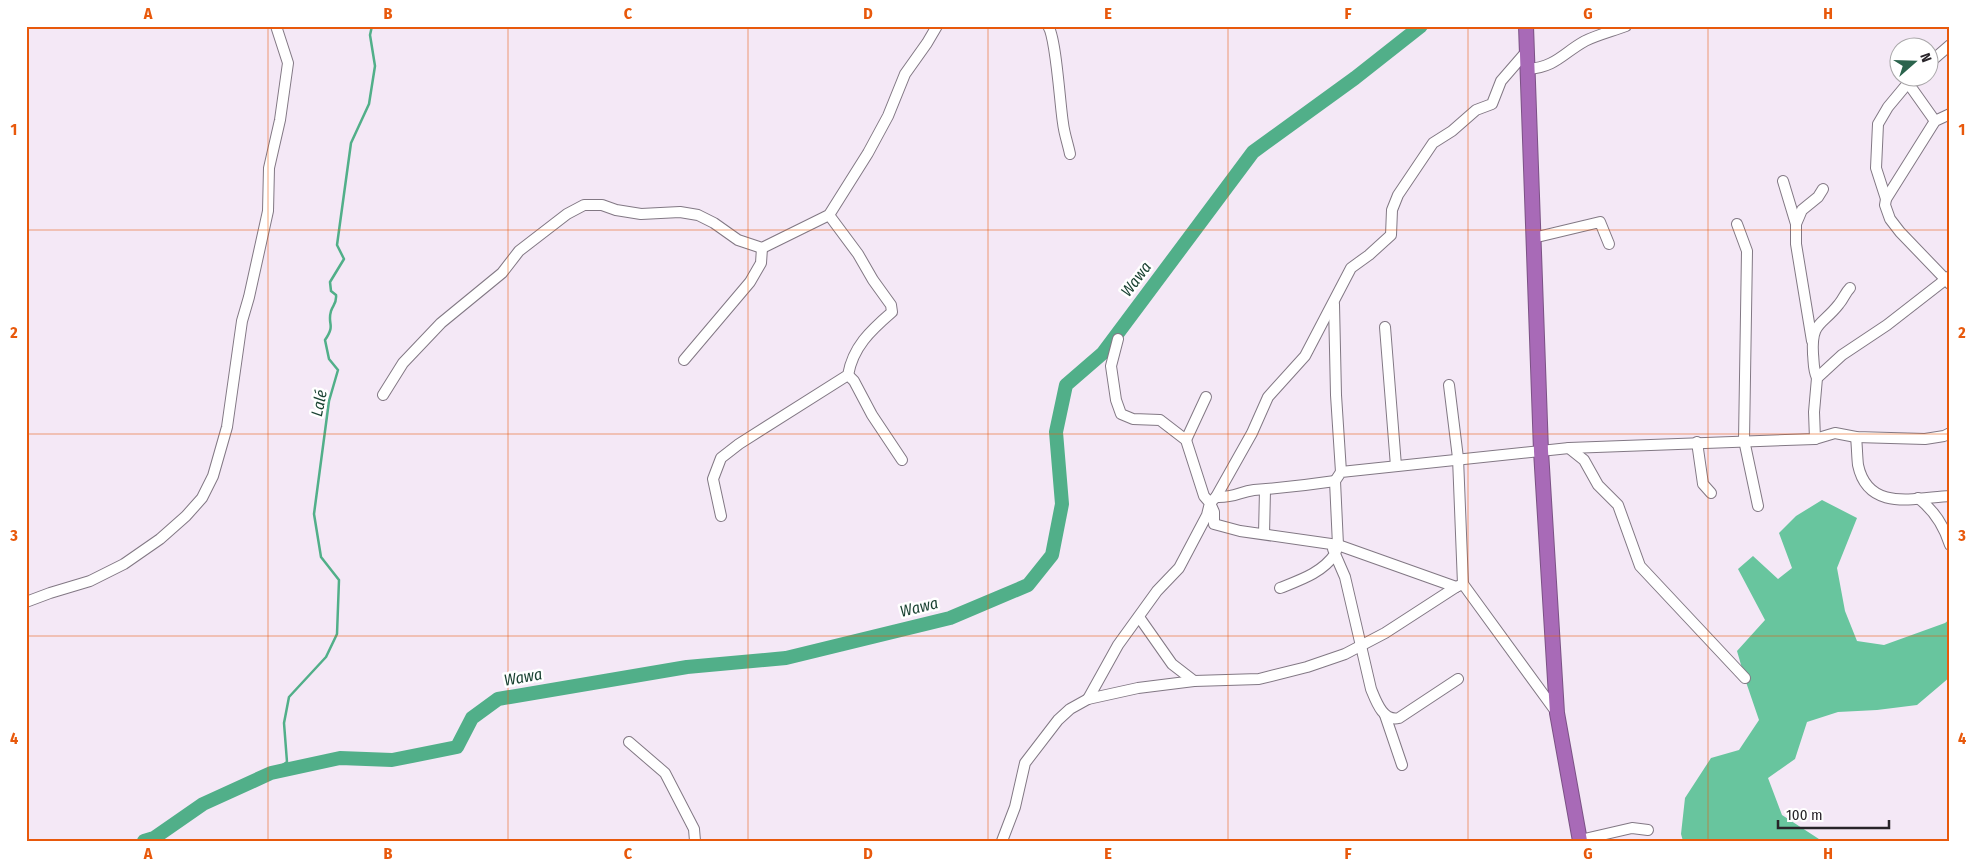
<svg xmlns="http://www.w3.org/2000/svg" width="1976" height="867" font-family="'Fira Sans Condensed',sans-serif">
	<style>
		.forest { fill: #68c59e }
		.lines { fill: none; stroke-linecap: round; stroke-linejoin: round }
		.stream { stroke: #51af89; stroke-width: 2.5 }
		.river { stroke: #51af89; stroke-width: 14 }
		.minor-casing { stroke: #827884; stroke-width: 12 }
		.highway-casing { stroke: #7b5285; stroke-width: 16 }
		.minor { stroke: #fff; stroke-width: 10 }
		.highway { stroke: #a86ab7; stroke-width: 14 }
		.grid { fill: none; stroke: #e8590c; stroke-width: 1; stroke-opacity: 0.55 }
		.labels { text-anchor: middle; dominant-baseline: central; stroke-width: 5; stroke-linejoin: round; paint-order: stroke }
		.water-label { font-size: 16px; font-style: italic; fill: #1a4232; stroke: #fff }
		.neatline { fill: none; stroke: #e8590c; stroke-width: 2 }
		.grid-label { font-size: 16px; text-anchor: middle; font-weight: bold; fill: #e8590c }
	</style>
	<rect width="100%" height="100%" fill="#f4e8f6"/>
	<!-- forest -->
	<path class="forest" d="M1822,500L1857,518L1837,568L1845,611L1857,641L1884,645L1945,623L1950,619V677L1917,705L1877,710L1838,712L1807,722L1795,759L1768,778L1782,815L1822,841H1683L1681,834L1685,798L1711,758L1739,750L1759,720L1746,682L1737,651L1765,620L1738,569L1753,556L1778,579L1792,568L1779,533L1796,516Z"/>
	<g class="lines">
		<!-- stream -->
		<path class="stream" d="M271,773L287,762L284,723L289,697L326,657L337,634L339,580L321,557L314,514L329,401L338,370L329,359L325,340C336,324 327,325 331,311C333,305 337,303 336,295L331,291L330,282L344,259L337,245L351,143L369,104L375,66L370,35L372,26"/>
		<!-- river -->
		<path class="river" d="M144,841L154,838L203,804L271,773L340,758L392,760L457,747L472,718L498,699L687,667L786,658L950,618L1028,585L1052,555L1062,504L1056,432L1066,385L1103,353L1253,152L1355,78L1421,26"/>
		<!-- minor casing -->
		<g class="minor-casing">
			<g id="minor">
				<path d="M1048,26C1056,37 1060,105 1063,123C1064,133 1068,144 1070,154"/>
				<path d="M1928,64L1950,45"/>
				<path d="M1528,69C1556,67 1563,53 1585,41C1597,35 1613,31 1626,26"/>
				<path d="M1914,78L1908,83L1935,121"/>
				<path d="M1950,114L1935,121L1886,199L1885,205L1890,219L1900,232L1950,284"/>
				<path d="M1783,181L1796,224"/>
				<path d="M1886,199L1876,168L1878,124L1888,107L1908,83"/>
				<path d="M1737,224L1747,251L1744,440L1758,506"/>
				<path d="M1533,238L1600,222L1609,244"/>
				<path d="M1334,304L1336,395L1341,472"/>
				<path d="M1385,327L1396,466"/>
				<path d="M1812,341L1796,244V224L1802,210L1818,197L1823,189"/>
				<path d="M684,360L750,282L761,263L762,248"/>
				<path d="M848,375L854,381L872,415L902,460"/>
				<path d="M1817,378C1813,369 1814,363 1813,354C1811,321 1822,326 1839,304C1844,298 1845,293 1850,288"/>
				<path d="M1449,385L1458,458L1463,584"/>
				<path d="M383,395L403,363L441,323L502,273L519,251L567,214L584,205H602L616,210L641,214L680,212L698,215L714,223L738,240L762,248L829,215L868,153L888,116L905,74L927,43L937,26"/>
				<path d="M1856,437C1857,446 1857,456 1858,465C1868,512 1914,498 1950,496"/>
				<path d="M1815,439L1814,412L1817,378L1842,355L1887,325L1950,276"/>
				<path d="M1186,440L1206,397"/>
				<path d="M1697,442L1703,484L1711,493"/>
				<path d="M1569,448L1584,460L1598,485L1618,505L1640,566L1745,678"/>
				<path d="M1216,497C1234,498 1239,492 1254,490C1281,488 1308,485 1335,481"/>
				<path d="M1918,498C1934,510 1944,526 1950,545"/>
				<path d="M721,516L713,479L721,458L739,444L848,375C853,347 870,331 892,312L891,305L873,280L858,254L829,215"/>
				<path d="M1264,534L1265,490"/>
				<path d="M1456,587L1338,545L1240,531L1214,524V512L1210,503L1216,497L1252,433L1268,397L1305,356L1351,268L1369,255L1391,235L1392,210L1398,195L1433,143L1452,131L1476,110L1492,104L1501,81L1527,51"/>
				<path d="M1280,588C1300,580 1322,573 1335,554L1333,549"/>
				<path d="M26,602L50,593L90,581L124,564L160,539L186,516L202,498L213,476L227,427L242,321L249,297L268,211L269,168L280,120L288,63L276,26"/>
				<path d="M1139,617L1172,664L1194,681"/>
				<path d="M1458,679L1399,718C1383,722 1376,701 1371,689L1345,577L1335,554L1338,545L1335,481L1341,472L1569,448L1815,439L1835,433L1856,437L1925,439L1944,436L1950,433"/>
				<path d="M1088,699L1118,645L1157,591L1179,568L1207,515L1210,503L1204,496L1186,440L1160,420L1133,419L1121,414L1116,400L1111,366L1118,339"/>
				<path d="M1385,715L1402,765"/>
				<path d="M629,742L665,773L694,829L695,841"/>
				<path d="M1580,840L1632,828L1648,830"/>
				<path d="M1002,841L1015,807L1025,763L1058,720L1070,709L1088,699L1138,688L1194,681L1259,679L1307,667L1345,654L1385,633L1456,587L1463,584L1557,713"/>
			</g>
		</g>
		<!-- highway casing -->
		<g class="highway-casing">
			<path id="highway" d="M1526,26L1541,451L1557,713L1580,841"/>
		</g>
		<!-- minor -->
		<use href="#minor" class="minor"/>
		<!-- highway -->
		<use href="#highway" class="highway"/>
	</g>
	<!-- grid -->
	<path class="grid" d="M268,26V841M508,26V841M748,26V841M988,26V841M1228,26V841M1468,26V841M1708,26V841M26,230H1950M26,434H1950M26,636H1950"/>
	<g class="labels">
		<!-- water labels -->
		<g class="water-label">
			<text transform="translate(1136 279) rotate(-53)">Wawa</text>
			<text transform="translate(319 403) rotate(-79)">Lalé</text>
			<text transform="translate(919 607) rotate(-14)">Wawa</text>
			<text transform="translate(523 677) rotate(-10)">Wawa</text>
		</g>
	</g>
	<!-- border -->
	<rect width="1976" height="867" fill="none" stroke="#ffffff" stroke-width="55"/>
	<!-- north arrow -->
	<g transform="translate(1914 62) rotate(70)"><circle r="24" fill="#ffffff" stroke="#a9a7a9"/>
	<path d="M0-4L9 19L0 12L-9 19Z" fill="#2a634c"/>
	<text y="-8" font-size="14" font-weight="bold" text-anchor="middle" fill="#282429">N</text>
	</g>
	<!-- scale -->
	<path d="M1778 820v8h111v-8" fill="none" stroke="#282429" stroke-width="2.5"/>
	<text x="1786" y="820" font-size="15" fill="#282429" stroke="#ffffff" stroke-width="4" paint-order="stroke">100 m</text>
	<rect x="28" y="28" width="1920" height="812" class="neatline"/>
	<g class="grid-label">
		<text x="148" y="19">A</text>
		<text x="388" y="19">B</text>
		<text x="628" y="19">C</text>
		<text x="868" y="19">D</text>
		<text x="1108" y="19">E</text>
		<text x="1348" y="19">F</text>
		<text x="1588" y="19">G</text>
		<text x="1828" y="19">H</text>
		<text x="14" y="135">1</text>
		<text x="1962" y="135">1</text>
		<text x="14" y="338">2</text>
		<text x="1962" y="338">2</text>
		<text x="14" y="541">3</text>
		<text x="1962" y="541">3</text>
		<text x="14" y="744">4</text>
		<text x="1962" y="744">4</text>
		<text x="148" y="859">A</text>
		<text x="388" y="859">B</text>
		<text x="628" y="859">C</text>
		<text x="868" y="859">D</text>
		<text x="1108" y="859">E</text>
		<text x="1348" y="859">F</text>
		<text x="1588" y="859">G</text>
		<text x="1828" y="859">H</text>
	</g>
</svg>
